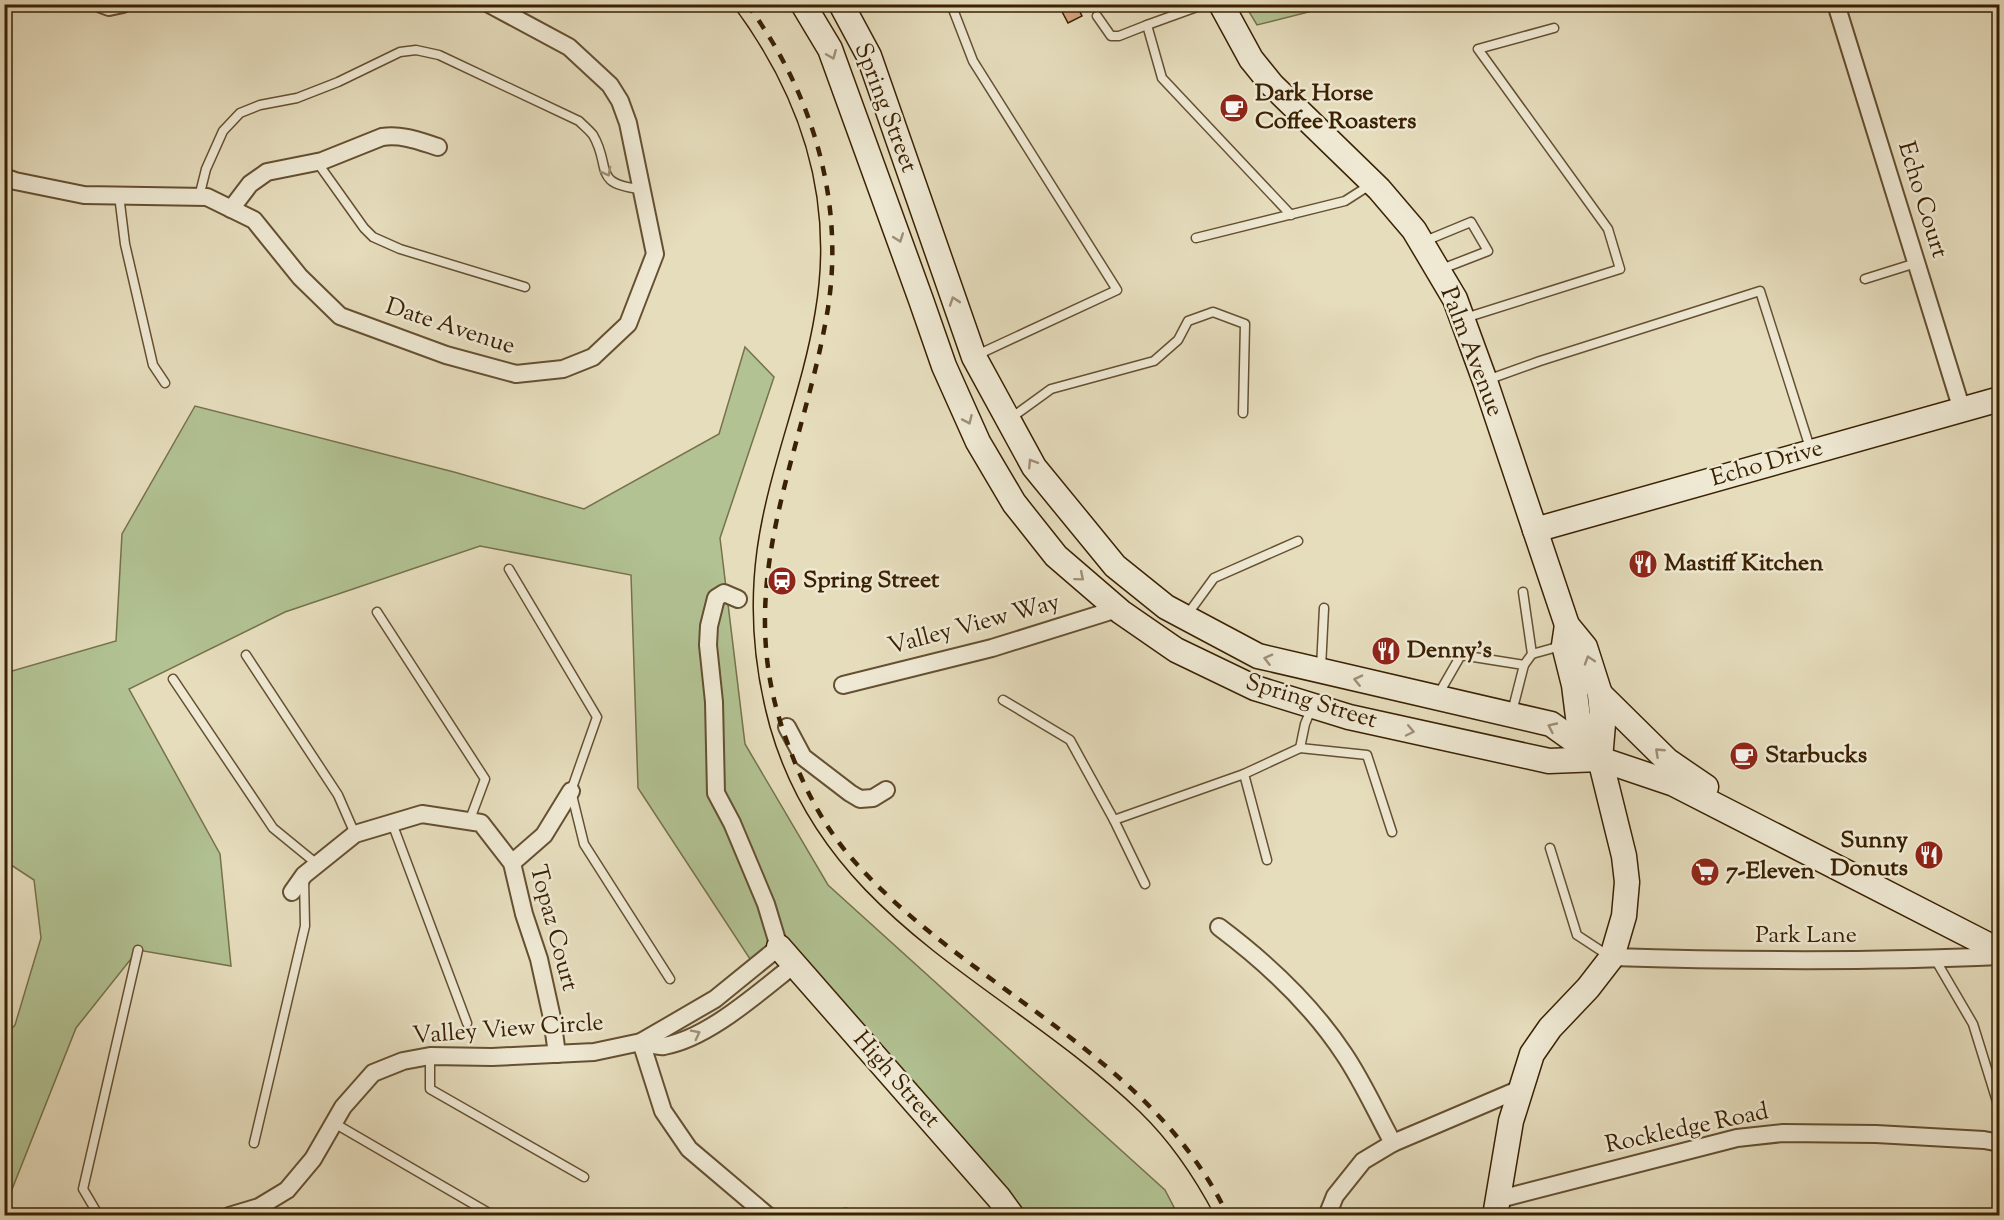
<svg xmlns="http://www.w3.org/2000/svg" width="2004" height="1220" font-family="'Sorts Mill Goudy',serif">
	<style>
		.green { fill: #b2c293; stroke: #76724a; stroke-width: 1.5 }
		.building { fill: #d7a580; stroke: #3a2102; stroke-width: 1.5 }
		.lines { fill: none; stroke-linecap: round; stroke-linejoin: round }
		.lane-casing { stroke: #655031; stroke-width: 11 }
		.street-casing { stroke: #655031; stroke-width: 20 }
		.secondary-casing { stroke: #3a2102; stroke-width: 27 }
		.lane { stroke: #efe9d4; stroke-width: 8 }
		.street { stroke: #efe9d4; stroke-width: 16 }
		.secondary { stroke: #efe9d4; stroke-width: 24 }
		.tram { stroke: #3a2102; stroke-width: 1.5 }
		.rail { stroke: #3a2102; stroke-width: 4.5; stroke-dasharray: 10 10; stroke-linecap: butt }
		.oneway { stroke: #9e8f76 }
		.labels { text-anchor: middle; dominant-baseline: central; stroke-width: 5; stroke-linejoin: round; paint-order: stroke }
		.poi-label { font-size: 24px; font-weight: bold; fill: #3a2102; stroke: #efe9d4; text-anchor: start }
		.street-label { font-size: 24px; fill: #3a2102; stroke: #efe9d4 }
	</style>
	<rect width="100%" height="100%" fill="#e6ddbd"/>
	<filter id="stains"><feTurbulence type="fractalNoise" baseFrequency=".00333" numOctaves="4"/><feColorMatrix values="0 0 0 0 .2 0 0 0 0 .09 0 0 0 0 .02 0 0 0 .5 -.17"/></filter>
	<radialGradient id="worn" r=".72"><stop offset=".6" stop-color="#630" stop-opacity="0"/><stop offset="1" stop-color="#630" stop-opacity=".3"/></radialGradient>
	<!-- green -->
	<g class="green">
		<path d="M1245,5H1336L1257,25Z"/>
		<path d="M745,347L774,377L720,538L745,744L828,885L1165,1190L1178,1215H1000L780,947L752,962L638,788L631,575L480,546L285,612L129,689L220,854L231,966L138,950L76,1028L5,1207V1035L15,1025L41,938L34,880L5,861V673L116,641L122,534L195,406L454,472L584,509L719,434Z"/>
	</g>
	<!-- building -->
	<path class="building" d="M1058,4H1076L1082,16L1068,23Z"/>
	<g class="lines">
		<!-- lane casing -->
		<g class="lane-casing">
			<g id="lane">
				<path d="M951,4L973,61L1117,290L977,355"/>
				<path d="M1097,16L1111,36H1119L1147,25L1162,78L1291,215"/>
				<path d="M1147,25L1205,4"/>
				<path d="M317,162L364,228L373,237L400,249L525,287"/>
				<path d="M119,195L125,244L153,365L165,383"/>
				<path d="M199,197L206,169L223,131L240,113L260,105L297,98L338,82L400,52L416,50L439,55L579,121C584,126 589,130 593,135C612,167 591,184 641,189"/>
				<path d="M1196,238L1345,201L1370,185"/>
				<path d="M1425,241L1471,222L1488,251L1439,270"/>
				<path d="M1865,279L1916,263"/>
				<path d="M1465,318L1620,269L1608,229L1478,49L1554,28"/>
				<path d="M1487,380L1540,361L1760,291L1811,451"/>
				<path d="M1011,418L1051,389L1154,361L1178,340L1188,321L1213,312L1245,324L1243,413"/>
				<path d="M509,569L597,717L571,791L584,844L670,979"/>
				<path d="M1523,592L1532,654L1524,665"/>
				<path d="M377,612L485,779L469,822"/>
				<path d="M1187,615L1214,578L1298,541"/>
				<path d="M1532,654L1561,646"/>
				<path d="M246,655L338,795L355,834"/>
				<path d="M1321,668L1324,608"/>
				<path d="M173,679L273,828L317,864"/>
				<path d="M1438,695L1461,655L1524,665L1512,712"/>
				<path d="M1003,700L1070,740L1114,820"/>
				<path d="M1312,707L1305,724L1300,748L1367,755L1392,832"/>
				<path d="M392,823L467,1023"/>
				<path d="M1550,848L1577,935L1609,956"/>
				<path d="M1267,860L1244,774L1300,748"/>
				<path d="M1145,884L1114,820L1244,774"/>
				<path d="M1935,959L1973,1024L2000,1111"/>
				<path d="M430,1056V1089L584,1177"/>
				<path d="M334,1123L494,1216"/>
				<path d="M254,1143L305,926L304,878"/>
				<path d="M99,1216L83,1189L138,950"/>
				<path d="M832,1216L846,1213L848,1216"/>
			</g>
		</g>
		<!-- street casing -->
		<g class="street-casing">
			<g id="street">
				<path d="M101,4L109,7L123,4"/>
				<path d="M1836,4L1962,410"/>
				<path d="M4,177L15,181L84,195L207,197L254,220L300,277L340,316L446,355L516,374L563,369L593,357L628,324L655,254L628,123L620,101L610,85L569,47L489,4"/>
				<path d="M231,209L250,184L267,172L322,161L382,137C402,134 419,141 438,147"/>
				<path d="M843,685L992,648L1117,609"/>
				<path d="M787,727L803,757L850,793L860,799L873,798L886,790"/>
				<path d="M512,863L544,835L571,791"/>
				<path d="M292,892L304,875L355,834L422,814L481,823L512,863L524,914L539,959L552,1018L557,1054"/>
				<path d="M1219,927C1267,963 1311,1004 1344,1054C1363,1082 1377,1114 1393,1143"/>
				<path d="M1612,957C1741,961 1870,962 2000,956"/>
				<path d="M641,1042L663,1111L689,1149L768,1216"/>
				<path d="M641,1042C648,1044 657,1047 664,1046C709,1038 759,992 795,964"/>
				<path d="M1496,1200L1737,1138L1783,1133L1876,1134L1984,1140L2000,1143"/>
				<path d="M229,1216L259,1207L287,1190L313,1159L343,1107L373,1073L403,1061L430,1056L492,1057L594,1052L641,1042L715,999L779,947L766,904L732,823L716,793L714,702L708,645L709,626L716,598L724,593L738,599"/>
				<path d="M1327,1216L1335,1196L1363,1161L1393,1143L1520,1089"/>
			</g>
		</g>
		<!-- secondary casing -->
		<g class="secondary-casing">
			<g id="secondary">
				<path d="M803,4L830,49L921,300L944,366L978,442L1014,503L1056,556L1121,612L1176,650L1255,688L1349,717L1549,761L1600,759"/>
				<path d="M841,4L869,56L974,357L1034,467L1115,566L1166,607L1258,656L1551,724L1600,759L1674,784L2000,951"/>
				<path d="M1221,4L1251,59L1272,85L1379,189L1414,230L1455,299L1485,381L1567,625L1585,647L1600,694L1603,724L1600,759"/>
				<path d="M1535,530L2000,399"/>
				<path d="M1600,694L1668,761L1706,787"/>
				<path d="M779,947L999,1198L1012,1216"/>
				<path d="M1495,1216L1511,1121L1532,1054L1550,1028L1588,988L1612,957L1624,916L1627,882L1624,856L1600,759L1578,717L1574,685L1564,645L1567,625"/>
			</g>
		</g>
		<!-- lane -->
		<use href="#lane" class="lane"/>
		<!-- street -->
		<use href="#street" class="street"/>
		<!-- secondary -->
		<use href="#secondary" class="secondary"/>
		<!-- tram -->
		<path class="tram" d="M732,4C801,96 835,198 815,313C802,393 768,469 757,550C749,609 754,669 770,727C826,923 1006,983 1140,1112C1171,1142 1195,1178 1215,1216"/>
		<!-- rail -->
		<path class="rail" d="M747,4C813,93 846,204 827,314C803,453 735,577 780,721C795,768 816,816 848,854C962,988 1149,1050 1228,1216"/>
	</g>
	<!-- one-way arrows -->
	<defs><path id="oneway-chevron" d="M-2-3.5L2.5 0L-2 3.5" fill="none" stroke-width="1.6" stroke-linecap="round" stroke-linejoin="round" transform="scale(1.5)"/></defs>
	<g class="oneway">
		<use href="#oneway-chevron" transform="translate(832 55) rotate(68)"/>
		<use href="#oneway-chevron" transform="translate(607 172) rotate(62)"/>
		<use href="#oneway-chevron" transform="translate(899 238) rotate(70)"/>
		<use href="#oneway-chevron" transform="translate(954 301) rotate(-109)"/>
		<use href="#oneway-chevron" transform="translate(968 420) rotate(66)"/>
		<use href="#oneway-chevron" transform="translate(1032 463) rotate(-122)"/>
		<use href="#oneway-chevron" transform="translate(1080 577) rotate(40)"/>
		<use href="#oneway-chevron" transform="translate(1268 659) rotate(-166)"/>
		<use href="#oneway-chevron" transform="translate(1589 660) rotate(-108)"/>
		<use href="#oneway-chevron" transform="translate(1358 680) rotate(-167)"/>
		<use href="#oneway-chevron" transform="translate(1552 727) rotate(-155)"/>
		<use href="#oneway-chevron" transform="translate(1410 731) rotate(12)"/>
		<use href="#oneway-chevron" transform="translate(1659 752) rotate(-137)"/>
		<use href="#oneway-chevron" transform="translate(696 1034) rotate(-27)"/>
	</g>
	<!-- icons -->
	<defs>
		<g id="cafe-disc" transform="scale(1.5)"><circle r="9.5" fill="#8f2418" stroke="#efe9d4"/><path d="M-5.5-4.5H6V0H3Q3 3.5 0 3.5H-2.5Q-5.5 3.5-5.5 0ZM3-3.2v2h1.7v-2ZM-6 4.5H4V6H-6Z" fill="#fff"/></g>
		<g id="restaurant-disc" transform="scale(1.5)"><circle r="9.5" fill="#8f2418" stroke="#efe9d4"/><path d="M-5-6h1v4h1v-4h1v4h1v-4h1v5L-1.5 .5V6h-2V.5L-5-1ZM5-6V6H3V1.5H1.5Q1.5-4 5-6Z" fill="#fff"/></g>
		<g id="station-disc" transform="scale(1.5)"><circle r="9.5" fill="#8f2418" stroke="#efe9d4"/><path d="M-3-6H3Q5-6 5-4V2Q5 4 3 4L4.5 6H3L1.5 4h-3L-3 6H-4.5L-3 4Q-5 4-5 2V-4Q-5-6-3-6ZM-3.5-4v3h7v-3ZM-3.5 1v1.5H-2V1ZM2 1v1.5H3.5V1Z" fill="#fff"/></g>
		<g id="supermarket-disc" transform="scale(1.5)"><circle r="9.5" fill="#8f2418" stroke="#efe9d4"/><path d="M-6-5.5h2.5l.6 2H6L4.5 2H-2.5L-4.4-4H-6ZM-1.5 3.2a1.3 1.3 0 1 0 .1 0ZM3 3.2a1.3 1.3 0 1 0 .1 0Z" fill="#fff"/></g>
	</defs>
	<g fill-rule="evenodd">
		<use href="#cafe-disc" x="1234" y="108"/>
		<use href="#restaurant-disc" x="1643" y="564"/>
		<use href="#station-disc" x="782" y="581"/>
		<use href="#restaurant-disc" x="1386" y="651"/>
		<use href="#cafe-disc" x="1744" y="756"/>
		<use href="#restaurant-disc" x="1929" y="855"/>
		<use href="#supermarket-disc" x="1705" y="872"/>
	</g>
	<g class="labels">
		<!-- poi labels -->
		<g class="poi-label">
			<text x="1255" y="94">Dark Horse<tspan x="1255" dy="28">Coffee Roasters</tspan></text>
			<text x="1664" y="564">Mastiff Kitchen</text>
			<text x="803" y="581">Spring Street</text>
			<text x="1407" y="651">Denny's</text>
			<text x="1765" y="756">Starbucks</text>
			<text x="1908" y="841" text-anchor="end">Sunny<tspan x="1908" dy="28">Donuts</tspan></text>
			<text x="1726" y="872">7-Eleven</text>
		</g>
		<!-- street labels -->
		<g class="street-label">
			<text transform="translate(885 108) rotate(69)">Spring Street</text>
			<text transform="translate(1922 200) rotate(73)">Echo Court</text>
			<text transform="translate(450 327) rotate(18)">Date Avenue</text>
			<text transform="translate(1471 352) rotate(69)">Palm Avenue</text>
			<text transform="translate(1767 464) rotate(-16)">Echo Drive</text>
			<text transform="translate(974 625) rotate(-15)">Valley View Way</text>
			<text transform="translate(1311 702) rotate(17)">Spring Street</text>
			<text transform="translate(553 928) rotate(75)">Topaz Court</text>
			<text x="1806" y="936">Park Lane</text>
			<text transform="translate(508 1030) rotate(-4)">Valley View Circle</text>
			<text transform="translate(896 1080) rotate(49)">High Street</text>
			<text transform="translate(1687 1129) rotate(-12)">Rockledge Road</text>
		</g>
	</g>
	<!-- margin -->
	<rect width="2004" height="1220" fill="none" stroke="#e6ddbd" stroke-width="24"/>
	<rect x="6" y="6" width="1992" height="1208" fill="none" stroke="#3a2102" stroke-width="3"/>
	<rect x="12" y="12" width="1980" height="1196" fill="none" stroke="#3a2102" stroke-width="1.5"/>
	<rect width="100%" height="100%" filter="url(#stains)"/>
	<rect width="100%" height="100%" fill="url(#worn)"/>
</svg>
